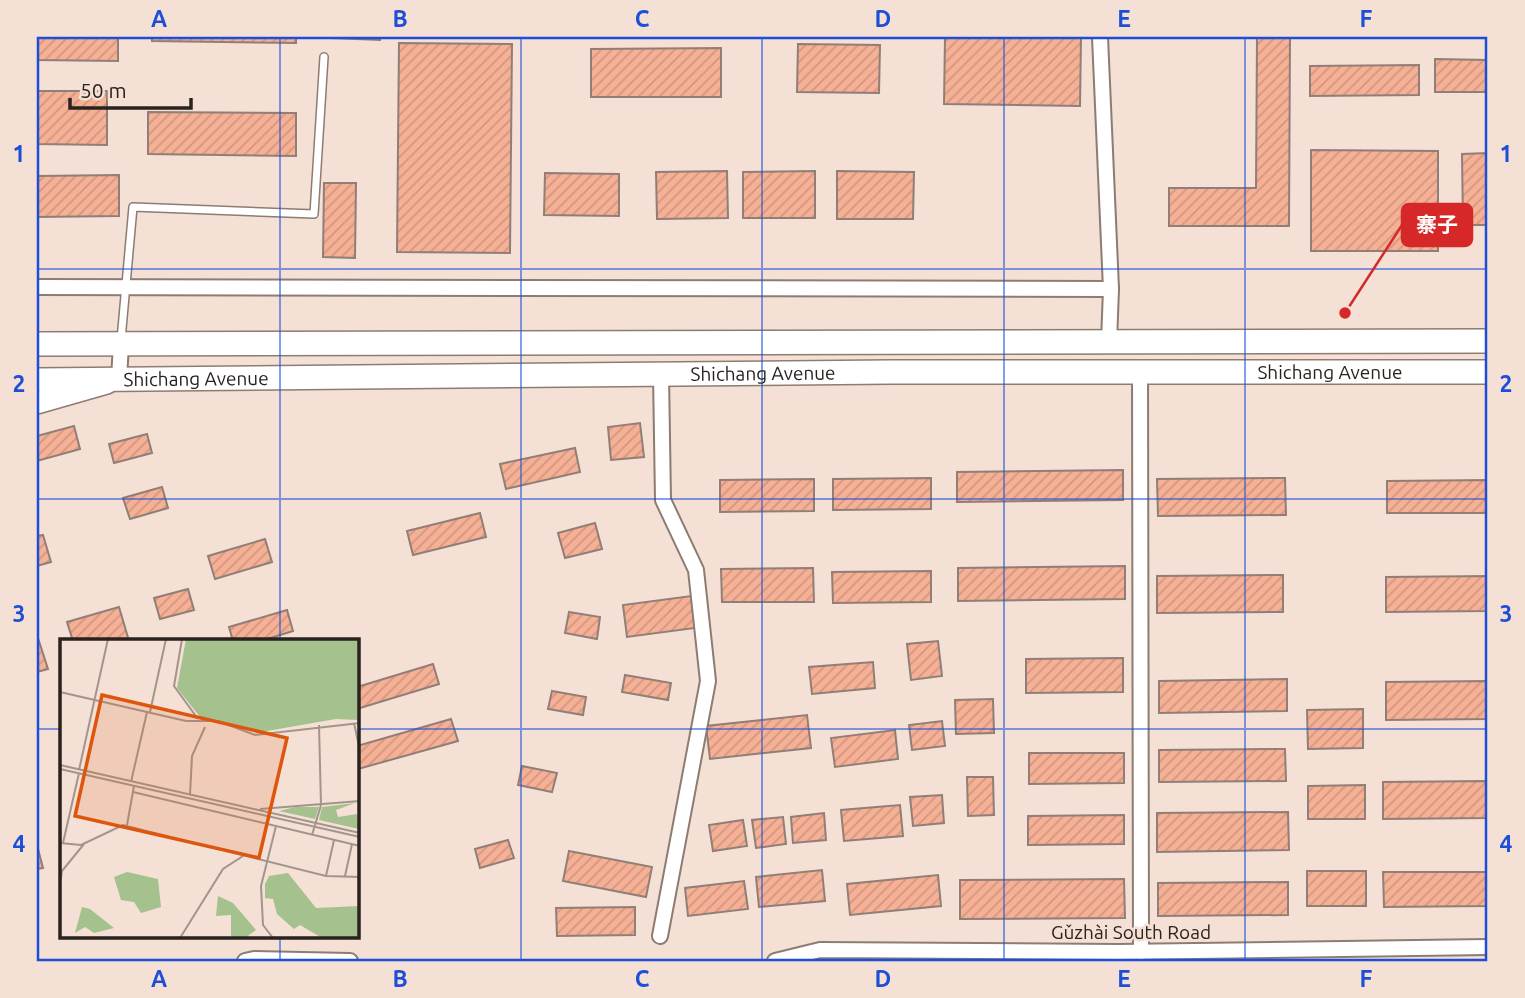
<svg xmlns="http://www.w3.org/2000/svg" width="1525" height="998" font-family="Ubuntu,'Noto Sans SC',sans-serif">
	<style>
		.building { fill: url(#building-hatch); stroke: #917e76; stroke-width: 2 }
		.lines { fill: none; stroke-linecap: round; stroke-linejoin: round }
		.lane-casing { stroke: #8d7c72; stroke-width: 10 }
		.street-casing { stroke: #8d7c72; stroke-width: 18 }
		.secondary-casing { stroke: #8d7c72; stroke-width: 24 }
		.primary-casing { stroke: #8d7c72; stroke-width: 26 }
		.lane { stroke: #fff; stroke-width: 7 }
		.street { stroke: #fff; stroke-width: 14 }
		.secondary { stroke: #fff; stroke-width: 21 }
		.primary { stroke: #fff; stroke-width: 23 }
		.grid { fill: none; stroke: #1d4ed8; stroke-width: 2; stroke-opacity: 0.55 }
		.labels { text-anchor: middle; dominant-baseline: central; stroke-width: 5; stroke-linejoin: round; paint-order: stroke }
		.street-label { font-size: 19px; fill: #29221e; stroke: #f4e0d5 }
		.inset-road { fill: none; stroke: #a3948c; stroke-width: 2 }
		.view { fill: #de560d; fill-opacity: 0.15; stroke: #de560d; stroke-width: 3.5 }
		.inset-edge { fill: none; stroke: #29221e; stroke-width: 3.5 }
		.leader { fill: none; stroke: #d62828; stroke-width: 2.5 }
		.callout-dot { fill: #d62828; stroke: #f4e0d5; stroke-width: 2.5 }
		.callout { fill: #d62828; stroke: #d62828; stroke-width: 2.5 }
		.callout-label { font-size: 21px; text-anchor: middle; font-weight: bold; fill: #fff }
		.neatline { fill: none; stroke: #1d4ed8; stroke-width: 2.5 }
		.grid-label { font-size: 23px; text-anchor: middle; font-weight: bold; fill: #1d4ed8 }
	</style>
	<defs>
		<pattern id="building-hatch" width="6" height="6" patternUnits="userSpaceOnUse" patternTransform="scale(1.75)"><rect width="6" height="6" fill="#f5b095"/><path d="M-1 1l2-2M0 6l6-6M5 7l2-2" fill="none" stroke="#d29780"/></pattern>
	</defs>
	<rect width="100%" height="100%" fill="#f4e0d5"/>
	<!-- building -->
	<g class="building">
		<path d="M37,37H118V61L37,60Z"/>
		<path d="M152,37H296V43L152,41Z"/>
		<path d="M306,37H380V40Z"/>
		<path d="M945,37H1081L1080,106L944,104Z"/>
		<path d="M1257,37H1290L1289,226H1169V188H1256Z"/>
		<path d="M399,43L512,44L510,253L397,252Z"/>
		<path d="M798,44L880,45L879,93L797,92Z"/>
		<path d="M721,48V97H591V49Z"/>
		<path d="M1435,59L1488,60V92H1435Z"/>
		<path d="M1419,65V95L1310,96V66Z"/>
		<path d="M37,91H107V145L37,144Z"/>
		<path d="M148,112L296,113V156L148,154Z"/>
		<path d="M1311,150L1438,151V251H1311Z"/>
		<path d="M1488,153V225H1463L1462,154Z"/>
		<path d="M727,171L728,218L657,219L656,172Z"/>
		<path d="M815,171V218H743V172Z"/>
		<path d="M837,171L914,172L913,219H837Z"/>
		<path d="M545,173L619,174V216L544,215Z"/>
		<path d="M119,175V216L37,217V176Z"/>
		<path d="M324,183H356L355,258L323,257Z"/>
		<path d="M640,423L644,457L611,460L608,427Z"/>
		<path d="M74,426L80,449L37,461V436Z"/>
		<path d="M147,434L152,453L114,463L109,444Z"/>
		<path d="M575,448L580,472L506,489L500,464Z"/>
		<path d="M1123,470V500L957,502V472Z"/>
		<path d="M931,478V509L833,510V479Z"/>
		<path d="M1285,478L1286,515L1158,516L1157,479Z"/>
		<path d="M814,479V511L720,512V480Z"/>
		<path d="M1488,480V513H1387V481Z"/>
		<path d="M162,487L168,508L130,519L123,498Z"/>
		<path d="M480,513L486,537L413,555L407,531Z"/>
		<path d="M595,523L602,549L565,558L558,533Z"/>
		<path d="M43,535L51,562L37,566V536Z"/>
		<path d="M265,539L272,562L215,579L208,556Z"/>
		<path d="M1125,566V599L958,601V568Z"/>
		<path d="M813,568L814,602H722L721,569Z"/>
		<path d="M931,571V602L833,603L832,572Z"/>
		<path d="M1283,575V612L1157,613V576Z"/>
		<path d="M1488,576V611L1386,612V577Z"/>
		<path d="M188,589L194,610L160,619L154,598Z"/>
		<path d="M691,596L695,628L627,637L623,605Z"/>
		<path d="M119,607L129,641H73L67,622Z"/>
		<path d="M287,610L293,631L261,641H233L229,627Z"/>
		<path d="M569,612L600,617L597,639L565,633Z"/>
		<path d="M37,635L48,669L37,672Z"/>
		<path d="M938,641L942,676L911,680L907,644Z"/>
		<path d="M1123,658V692L1026,693V659Z"/>
		<path d="M873,662L875,688L812,694L809,667Z"/>
		<path d="M433,664L439,684L357,709V687Z"/>
		<path d="M625,675L671,683L668,700L622,692Z"/>
		<path d="M1287,679V711L1159,713V681Z"/>
		<path d="M1488,681V719L1386,720V682Z"/>
		<path d="M552,691L586,697L583,715L548,709Z"/>
		<path d="M993,699L994,733L956,734L955,700Z"/>
		<path d="M1363,709V748L1308,749L1307,710Z"/>
		<path d="M807,715L811,748L710,759L706,726Z"/>
		<path d="M451,719L458,741L358,769L357,746Z"/>
		<path d="M942,721L945,746L912,750L909,725Z"/>
		<path d="M895,730L898,759L835,767L831,738Z"/>
		<path d="M1285,749L1286,781L1159,782V750Z"/>
		<path d="M1029,753H1124V783L1029,784Z"/>
		<path d="M522,766L557,773L552,792L518,785Z"/>
		<path d="M967,777H993L994,815L968,816Z"/>
		<path d="M1488,781V818L1383,819V782Z"/>
		<path d="M1365,785V819H1308V786Z"/>
		<path d="M942,795L944,823L913,826L910,797Z"/>
		<path d="M900,805L903,836L844,841L841,810Z"/>
		<path d="M1288,812L1289,850L1157,852V813Z"/>
		<path d="M824,813L826,840L793,843L791,817Z"/>
		<path d="M1124,815V844L1028,845V816Z"/>
		<path d="M783,817L786,844L756,848L752,820Z"/>
		<path d="M743,820L747,846L713,851L709,825Z"/>
		<path d="M508,840L514,858L480,868L475,849Z"/>
		<path d="M37,845L43,868L37,869Z"/>
		<path d="M569,851L652,867L646,897L563,881Z"/>
		<path d="M822,870L825,901L759,907L756,877Z"/>
		<rect x="1307" y="871" width="59" height="35"/>
		<path d="M1383,872H1488V906L1384,907Z"/>
		<path d="M938,875L941,906L850,915L847,884Z"/>
		<path d="M1124,879L1125,918L960,919V880Z"/>
		<path d="M744,881L748,909L688,916L685,888Z"/>
		<path d="M1288,882V915L1158,916V883Z"/>
		<path d="M635,907V935L557,936L556,908Z"/>
	</g>
	<g class="lines">
		<!-- lane casing -->
		<g class="lane-casing">
			<path id="lane" d="M121,340L133,207L314,214L324,57"/>
		</g>
		<!-- street casing -->
		<g class="street-casing">
			<g id="street">
				<path d="M1100,37L1111,289L1109,342"/>
				<path d="M37,287L1111,289"/>
				<path d="M1140,371L1141,952"/>
				<path d="M119,379L121,344"/>
				<path d="M660,936L708,681L696,570L663,500L661,374"/>
				<path d="M245,961L254,959L350,961"/>
				<path d="M775,961L820,950L1118,952L1488,947"/>
			</g>
		</g>
		<!-- secondary casing -->
		<g class="secondary-casing">
			<path id="secondary" d="M37,403L107,383"/>
		</g>
		<!-- primary casing -->
		<g class="primary-casing">
			<g id="primary">
				<path d="M37,344L1488,341"/>
				<path id="s1" d="M37,380L891,372H1488"/>
			</g>
		</g>
		<!-- lane -->
		<use href="#lane" class="lane"/>
		<!-- street -->
		<use href="#street" class="street"/>
		<!-- secondary -->
		<use href="#secondary" class="secondary"/>
		<!-- primary -->
		<use href="#primary" class="primary"/>
	</g>
	<!-- grid -->
	<path class="grid" d="M280,37V641M521,37V961M762,37V961M1004,37V961M1245,37V961M37,269H1488M37,499H1488M37,729H61M357,729H1488M280,937V961"/>
	<g class="labels">
		<!-- street labels -->
		<g class="street-label">
			<text stroke="none"><textPath href="#s1" startOffset="1293">Shichang Avenue</textPath></text>
			<text stroke="none"><textPath href="#s1" startOffset="726">Shichang Avenue</textPath></text>
			<text stroke="none"><textPath href="#s1" startOffset="159">Shichang Avenue</textPath></text>
			<text x="1131" y="932">Gǔzhài South Road</text>
		</g>
	</g>
	<!-- overview -->
	<g transform="translate(60 639)">
		<rect width="299" height="299" fill="#f4e0d5"/>
		<path d="M295,164L276,171L278,178L297,175L299,190L259,181L262,168ZM235,168H259L255,180L219,172ZM67,233L98,240L101,268L81,274L74,263L61,261L54,238ZM228,234L256,269L299,267V299H262L240,286L234,290L217,275L213,260L205,259V245L209,237ZM158,257L173,264L196,291L185,299H171V276L156,277ZM22,268L30,270L54,289L34,294L25,288L15,294Z" fill="#a5c18e"/>
		<path d="M126,0H299V81L276,80L201,93L140,78L117,49Z" fill="#a5c18e"/>
		<path class="inset-road" d="M122,0L114,47L138,80M0,53L126,82H158L195,96L300,84M90,73L106,0M294,84L300,112M0,126L300,194M0,130L300,198M19,131L48,0M71,143L87,73M73,153L300,207M130,156L132,117L145,88M200,170L300,162M67,186L74,147M252,196L261,166L259,86M0,204L21,206L63,186L266,237L300,238M3,204L19,134M266,237L274,201M285,237L292,205M0,245L2,232L24,205M120,299L163,230L183,217M213,299L203,286L201,247L216,187"/>
		<path class="view" d="M42,56L227,99L199,219L15,177Z"/>
		<rect width="299" height="299" class="inset-edge"/>
	</g>
	<!-- callouts -->
	<path class="leader" d="M1345 313L1402 225"/>
	<circle class="callout-dot" cx="1345" cy="313" r="7"/>
	<rect class="callout" x="1402" y="204" width="70" height="42" rx="7"/>
	<g class="callout-label">
		<text x="1437" y="232">寨子</text>
	</g>
	<!-- border -->
	<rect width="1525" height="998" fill="none" stroke="#f4e0d5" stroke-width="77"/>
	<!-- scale -->
	<path d="M70 98v10h121v-10" fill="none" stroke="#29221e" stroke-width="3.5"/>
	<text x="80" y="98" font-size="21" fill="#29221e" stroke="#f4e0d5" stroke-width="5" paint-order="stroke">50 m</text>
	<rect x="38" y="38" width="1448" height="922" class="neatline"/>
	<g class="grid-label">
		<text x="159" y="27">A</text>
		<text x="400" y="27">B</text>
		<text x="642" y="27">C</text>
		<text x="883" y="27">D</text>
		<text x="1124" y="27">E</text>
		<text x="1366" y="27">F</text>
		<text x="19" y="162">1</text>
		<text x="1506" y="162">1</text>
		<text x="19" y="392">2</text>
		<text x="1506" y="392">2</text>
		<text x="19" y="622">3</text>
		<text x="1506" y="622">3</text>
		<text x="19" y="852">4</text>
		<text x="1506" y="852">4</text>
		<text x="159" y="987">A</text>
		<text x="400" y="987">B</text>
		<text x="642" y="987">C</text>
		<text x="883" y="987">D</text>
		<text x="1124" y="987">E</text>
		<text x="1366" y="987">F</text>
	</g>
</svg>
